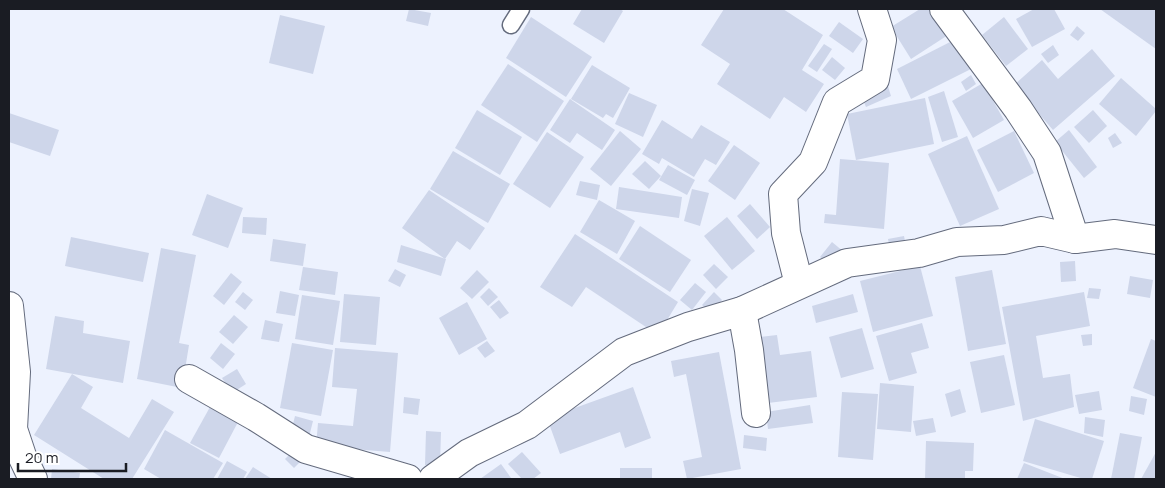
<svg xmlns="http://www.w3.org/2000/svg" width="1165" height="488" font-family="Manrope,sans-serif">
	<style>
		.building { fill: #ced6ea }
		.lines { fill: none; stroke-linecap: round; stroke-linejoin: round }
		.service-casing { stroke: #646b7d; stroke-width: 19 }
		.minor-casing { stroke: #646b7d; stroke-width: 30 }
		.service { stroke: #fff; stroke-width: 16 }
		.minor { stroke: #fff; stroke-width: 28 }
	</style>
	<rect width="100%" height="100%" fill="#edf2fe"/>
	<!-- building -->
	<g class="building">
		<path d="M409,9L431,13L428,26L406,21Z"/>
		<path d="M582,9H620L623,11L604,43L573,24Z"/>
		<path d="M724,9H783L823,35L802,70L824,84L806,112L784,97L770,119L717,84L730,64L701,45Z"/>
		<path d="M920,9H932L948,35L911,59L891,27Z"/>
		<path d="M1034,9H1054L1065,29L1032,47L1016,19Z"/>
		<path d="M1100,9H1156V49Z"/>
		<path d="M280,15L325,26L313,74L269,63Z"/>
		<path d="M531,17L592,57L566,97L506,58Z"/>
		<path d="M1004,17L1028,49L1006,66L982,35Z"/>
		<path d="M839,22L863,39L853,53L829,36Z"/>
		<path d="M1077,26L1085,33L1078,41L1070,35Z"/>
		<path d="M956,39L971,69L911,99L897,69Z"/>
		<path d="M824,44L832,49L817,72L808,66Z"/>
		<path d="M1053,45L1059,55L1048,63L1041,54Z"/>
		<path d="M1092,49L1115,76L1053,130L1014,85L1042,60L1058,79Z"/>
		<path d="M832,57L845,68L835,80L822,70Z"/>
		<path d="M508,64L564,101L537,142L481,105Z"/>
		<path d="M592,65L630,88L613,118L606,114L603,118L571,99Z"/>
		<path d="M971,75L976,84L966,91L961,82Z"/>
		<path d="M1121,78L1156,109V111L1136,136L1099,104Z"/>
		<path d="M887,83L891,96L866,107L861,95Z"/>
		<path d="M983,83L1004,120L973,138L952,101Z"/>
		<path d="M944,91L958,137L942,142L928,97Z"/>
		<path d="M629,93L657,105L643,137L615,124Z"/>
		<path d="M925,98L934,144L856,160L847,114Z"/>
		<path d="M570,99L615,130L602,150L577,133L570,143L550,130Z"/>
		<path d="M477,110L522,137L500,175L455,148Z"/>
		<path d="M1093,110L1107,126L1089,143L1074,127Z"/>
		<path d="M9,113L59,130L50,156L9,142Z"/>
		<path d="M662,120L692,139L701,125L730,142L716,165L705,159L694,177L662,158L659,164L642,154Z"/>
		<path d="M1069,130L1097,167L1084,178L1055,142Z"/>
		<path d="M620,131L641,149L611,186L590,169Z"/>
		<path d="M1014,131L1034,173L998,192L977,150Z"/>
		<path d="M547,132L584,157L550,208L513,184Z"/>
		<path d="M1115,133L1122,143L1113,148L1108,138Z"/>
		<path d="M967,136L999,209L960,226L928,154Z"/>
		<path d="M734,145L760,163L735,200L708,181Z"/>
		<path d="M453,151L510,184L488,223L430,189Z"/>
		<path d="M840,159L889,163L884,229L824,223L825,214L836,215Z"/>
		<path d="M645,161L661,176L649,189L632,174Z"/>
		<path d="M668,165L695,180L687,195L659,180Z"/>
		<path d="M580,181L600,185L597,200L576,195Z"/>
		<path d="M619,187L682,197L679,218L616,209Z"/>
		<path d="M692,189L709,193L700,226L684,221Z"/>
		<path d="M429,190L485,228L470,250L457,241L445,259L402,228Z"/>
		<path d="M207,194L243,208L228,248L192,235Z"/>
		<path d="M599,200L635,221L617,254L580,232Z"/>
		<path d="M750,204L770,227L757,239L737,216Z"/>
		<path d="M243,217L267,218L266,235L242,233Z"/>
		<path d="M727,217L755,251L732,270L704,236Z"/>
		<path d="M640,226L691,260L670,292L619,259Z"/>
		<path d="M575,234L678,302L658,335L586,287L572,307L540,287Z"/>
		<path d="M904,236L907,251L891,254L888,239Z"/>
		<path d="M71,237L149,253L143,282L65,266Z"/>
		<path d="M273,239L306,244L303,266L270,261Z"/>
		<path d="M832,242L844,252L833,267L820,257Z"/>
		<path d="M401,245L446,259L441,276L397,262Z"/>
		<path d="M161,248L196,255L179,343L189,345L182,388L137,379Z"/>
		<path d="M1075,261L1076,281L1061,282L1060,262Z"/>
		<path d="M714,264L728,277L716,289L703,275Z"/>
		<path d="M920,266L933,316L873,332L860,281Z"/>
		<path d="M303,267L338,272L335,295L299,290Z"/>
		<path d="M395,269L406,275L400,287L388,281Z"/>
		<path d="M477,270L489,282L472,299L460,288Z"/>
		<path d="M992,270L1006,344L968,351L955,277Z"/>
		<path d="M231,273L242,282L224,305L213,296Z"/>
		<path d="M1130,276L1153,280L1150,298L1127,294Z"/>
		<path d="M695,283L706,292L692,310L680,300Z"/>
		<path d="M489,288L498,297L488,306L480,297Z"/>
		<path d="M1089,288L1101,289L1099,299L1087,298Z"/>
		<path d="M280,291L299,295L295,316L276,313Z"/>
		<path d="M243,292L253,300L245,310L235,302Z"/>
		<path d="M714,292L722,300L711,313L702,305Z"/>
		<path d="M1084,292L1090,326L1036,336L1043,378L1070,374L1074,407L1023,421L1002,307Z"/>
		<path d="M344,294L380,297L376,345L340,342Z"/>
		<path d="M853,294L858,312L816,323L812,306Z"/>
		<path d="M302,295L340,301L333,345L295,339Z"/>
		<path d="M499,300L509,313L500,319L490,307Z"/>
		<path d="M467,302L487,339L459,355L439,318Z"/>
		<path d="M234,315L248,327L233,344L219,332Z"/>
		<path d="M55,316L84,321L83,333L130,341L123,383L46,369Z"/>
		<path d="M265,320L283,324L279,342L261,339Z"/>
		<path d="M922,323L929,348L911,353L917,373L889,381L876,336Z"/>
		<path d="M862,328L874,369L841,378L829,337Z"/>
		<path d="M1092,334V345L1083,346L1081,335Z"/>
		<path d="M777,335L780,355L811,351L817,397L768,403L760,337Z"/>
		<path d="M1151,339L1156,341V397L1133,388Z"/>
		<path d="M487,341L495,351L485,358L477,348Z"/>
		<path d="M221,343L235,354L223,369L210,358Z"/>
		<path d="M292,343L333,350L321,416L280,408Z"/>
		<path d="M335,348L398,353L390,452L316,446L318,423L353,426L357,389L332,387Z"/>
		<path d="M719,352L741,469L687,479L683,461L702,457L686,374L674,377L671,361Z"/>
		<path d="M1004,355L1015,405L981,413L970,362Z"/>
		<path d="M237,369L246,384L232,393L222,378Z"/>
		<path d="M72,374L93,387L81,408L129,438L152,399L174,412L132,479H104L34,435Z"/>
		<path d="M880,383L914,386L911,432L877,429Z"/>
		<path d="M633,387L651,438L625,448L620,432L560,454L547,418Z"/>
		<path d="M960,389L966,412L951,417L945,394Z"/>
		<path d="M1099,391L1102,410L1079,414L1075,395Z"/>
		<path d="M842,392L878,394L873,460L838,457Z"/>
		<path d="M1131,396L1147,399L1144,415L1129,411Z"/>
		<path d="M404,397L420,399L418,415L403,413Z"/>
		<path d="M810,405L813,423L768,429L766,412Z"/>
		<path d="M210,407L238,422L219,458L190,443Z"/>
		<path d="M295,416L313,421L309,437L291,432Z"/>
		<path d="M1085,417L1105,420L1103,437L1084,433Z"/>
		<path d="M933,418L936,432L916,436L913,421Z"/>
		<path d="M1035,419L1104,441L1092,479H1084L1023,461Z"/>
		<path d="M165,430L223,463L213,479H161L144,469Z"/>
		<path d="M426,431L441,432L440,465H425Z"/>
		<path d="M1120,433L1142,437L1134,479H1111Z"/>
		<path d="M744,435L767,438L766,451L743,448Z"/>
		<path d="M926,441L974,443L973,471H965V479H925Z"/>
		<path d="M294,450L303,459L294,468L285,459Z"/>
		<path d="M522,452L541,473L533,479H522L508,464Z"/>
		<path d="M1156,452V479H1141Z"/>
		<path d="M227,461L247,472L243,479H217Z"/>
		<path d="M1024,463L1065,479H1017Z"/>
		<path d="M501,464L511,478L509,479H480Z"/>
		<path d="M253,467L272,479H245Z"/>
		<rect x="620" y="468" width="32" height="11"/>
		<path d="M52,469L80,473L79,479H51Z"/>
	</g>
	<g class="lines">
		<!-- service casing -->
		<g class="service-casing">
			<path id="service" d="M511,25L521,9"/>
		</g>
		<!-- minor casing -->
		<g class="minor-casing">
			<g id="minor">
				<path d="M944,9L1018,109L1047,153L1075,239"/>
				<path d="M799,284L786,233L783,194L813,162L837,102L875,79L882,40L872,9"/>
				<path d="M9,306L16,372L13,429L22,456L33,479"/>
				<path d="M742,311L749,350L756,413"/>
				<path d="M189,379L256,417L306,449L408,479"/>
				<path d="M433,479L469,453L527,425L624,352L688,327L742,311L847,263L919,253L957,242L1004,240L1041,231L1075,239L1115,234L1156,240"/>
			</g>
		</g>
		<!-- service -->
		<use href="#service" class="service"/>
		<!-- minor -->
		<use href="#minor" class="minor"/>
	</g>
	<!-- border -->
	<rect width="1165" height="488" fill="none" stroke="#1a1c23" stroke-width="20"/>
	<!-- scale -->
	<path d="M18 463v8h108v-8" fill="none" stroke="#1a1c23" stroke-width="2.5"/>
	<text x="25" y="463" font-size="15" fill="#1a1c23" stroke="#ffffff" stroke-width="4" paint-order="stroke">20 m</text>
</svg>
